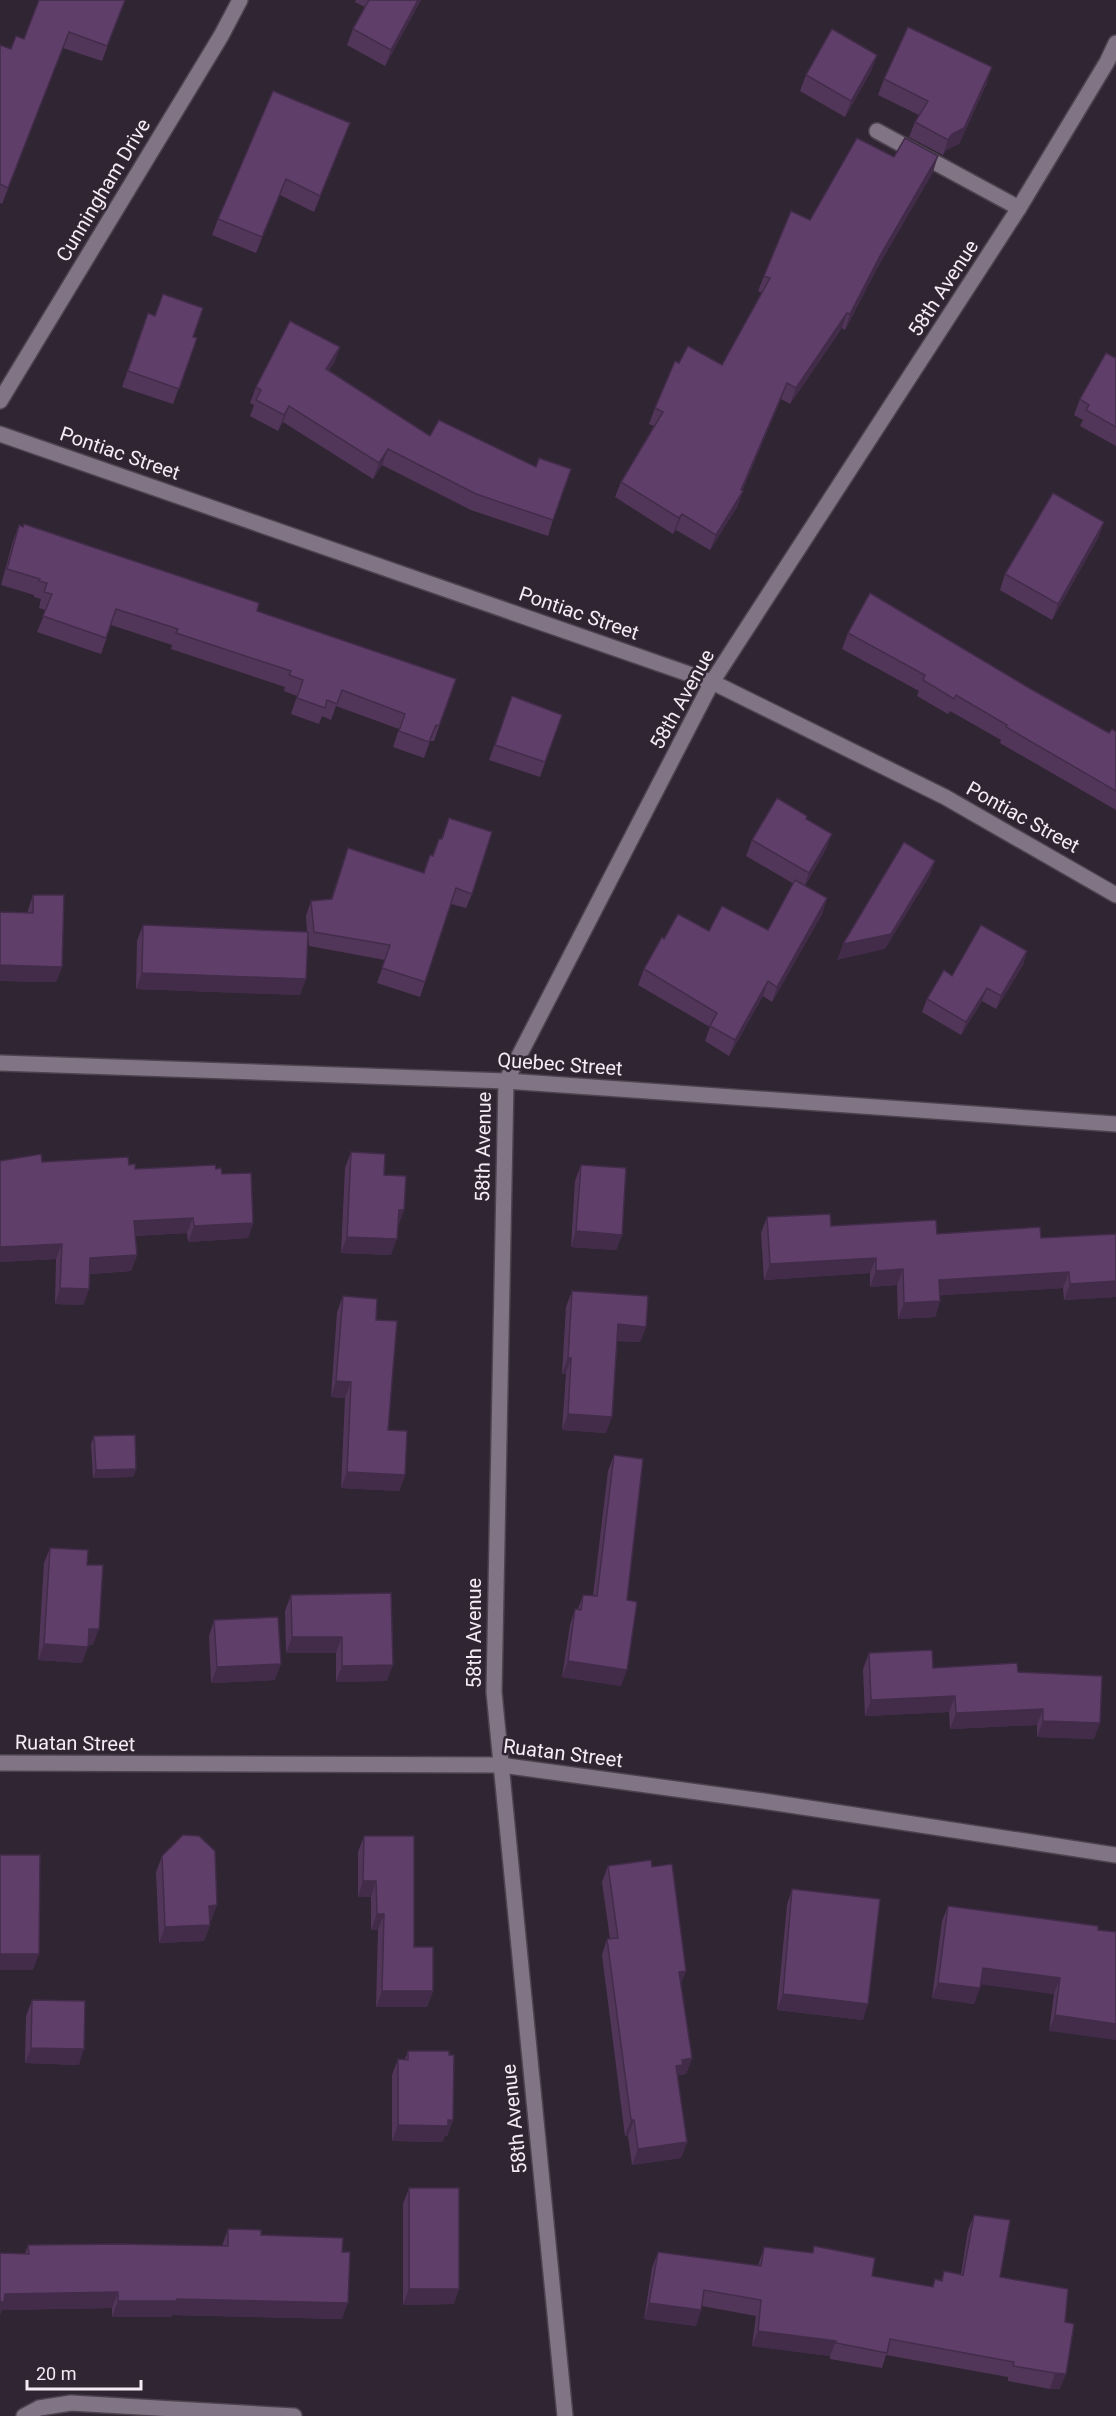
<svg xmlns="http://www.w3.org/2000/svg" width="1116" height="2416" font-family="Roboto,sans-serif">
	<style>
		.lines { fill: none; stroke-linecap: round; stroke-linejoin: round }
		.lane-casing { stroke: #4d434f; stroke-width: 18 }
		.street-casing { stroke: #4d434f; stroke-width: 18 }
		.lane { stroke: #817485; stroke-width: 15 }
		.street { stroke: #817485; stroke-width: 15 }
		.wall { fill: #52365a }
		.shaded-wall { fill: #422c4a }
		.building { fill: #5f3f69; stroke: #422c4a; stroke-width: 1.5 }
		.labels { text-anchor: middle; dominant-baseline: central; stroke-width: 5; stroke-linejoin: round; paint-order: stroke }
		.street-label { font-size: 20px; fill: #f3ecf5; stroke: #302533 }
	</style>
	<rect width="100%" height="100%" fill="#302533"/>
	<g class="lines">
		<!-- lane casing -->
		<g class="lane-casing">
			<path id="lane" d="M877,131L1019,208"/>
		</g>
		<!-- street casing -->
		<g class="street-casing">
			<g id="street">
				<path d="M0,401L221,36L240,0"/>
				<path d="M0,434L712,682L945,797L1116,895"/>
				<path d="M0,1063L506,1081L1116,1124"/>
				<path d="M0,1763L501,1765L763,1801L1116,1855"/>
				<path d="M24,2416L39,2408L71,2403L294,2416"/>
				<path d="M565,2416L494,1692L506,1081L712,682L1019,208L1107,62L1116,43"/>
			</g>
		</g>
		<!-- lane -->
		<use href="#lane" class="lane"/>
		<!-- street -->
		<use href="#street" class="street"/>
	</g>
	<!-- wall -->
	<g class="wall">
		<path d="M125,0L102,61L63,48L2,204L0,203V45L11,49L24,39Z"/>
		<path d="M356,0H421L385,66L347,45L353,29L365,7L355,2Z"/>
		<path d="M877,55L871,71L845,117L800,91L806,75Z"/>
		<path d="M884,79L987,83L959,144L946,150L943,155L909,137L915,122L919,115L878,95Z"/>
		<path d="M344,139L314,212L280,195L256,253L212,235L218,219Z"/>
		<path d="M894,157L933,172L876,270L845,330L842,328L790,404L781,399L742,491H743L737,507L710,550L676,530L673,534L615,497L621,482L654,426L649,424L655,408L679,363L722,365L762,293L758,291L764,276L810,220Z"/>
		<path d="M148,313L197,338L173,404L122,387Z"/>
		<path d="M340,347L334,363L329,370L553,520L548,536L471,510L382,465L373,479L283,422L278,431L250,416L254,405L250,403L256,387Z"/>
		<path d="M1116,358V446L1080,426L1083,420L1074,415L1080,399Z"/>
		<path d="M1104,522L1098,538L1052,620L1000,590L1005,574Z"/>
		<path d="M19,525L257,611L456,679L434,741H430L424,758L393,747L399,729L336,706L331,720L322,716L319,724L291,714L297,696L284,691L285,687L171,649L172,645L111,625L101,654L37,632L46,610L39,608L41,599L34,597V595L1,585L13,541Z"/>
		<path d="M848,633L1029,688L1109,733L1116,732V810L1000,743L1001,740L950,711L948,714L917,696L919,691L842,649Z"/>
		<path d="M512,696L562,715L540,777L489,760Z"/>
		<path d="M449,818L472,894L466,908L451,904L420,997L377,983L385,960L309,946L308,934L300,995L136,989L137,941L143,925L307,932L306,916L311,901L331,899L348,848L423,873L430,855L432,856L439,839H441Z"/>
		<path d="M832,834L826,849L805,886L827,898L822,914L772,1002L763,996L729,1056L705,1041L710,1027L638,985L644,969L664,939L709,931L768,930L794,884L746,856L752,840Z"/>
		<path d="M33,895L62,967L56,982L0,981V912L28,913V910Z"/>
		<path d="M1027,951L1023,965L996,1009L982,1001L961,1035L922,1012L927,999L952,976Z"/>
		<path d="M351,1152L384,1175L404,1210L398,1226L391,1255L341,1253L345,1168Z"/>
		<path d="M0,1161L42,1162L129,1165L135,1169H216L222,1174L253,1223L248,1238L188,1242L187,1233L135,1236L137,1255L131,1271L90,1274L89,1289L83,1305L55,1304L56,1259L0,1262Z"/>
		<path d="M581,1165L622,1235L616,1250L571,1247L575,1181Z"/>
		<path d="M767,1217L831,1226L937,1234L1041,1238L1116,1234V1297L1064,1300L1063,1288L940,1295V1301L935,1317L898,1319L897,1285L870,1287V1273L764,1280L761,1233Z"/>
		<path d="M572,1291L646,1327L640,1342L617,1341L606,1433L562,1430L566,1374H562L566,1307Z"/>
		<path d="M343,1296L376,1320L388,1430L405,1475L399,1491L341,1488L345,1398L331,1397L337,1312Z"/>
		<path d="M94,1436L136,1469L133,1477L93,1478L91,1444Z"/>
		<path d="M614,1455L627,1600L621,1686L562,1677L570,1625L575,1609H578L583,1595L593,1596L608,1471Z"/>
		<path d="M50,1548L87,1565L93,1645H88L82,1663L38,1660L44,1563Z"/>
		<path d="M391,1593L387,1681L336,1682V1653H286L285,1611L291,1595Z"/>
		<path d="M214,1620L275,1680L211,1683L209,1636Z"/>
		<path d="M869,1653L933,1668L1018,1672L1094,1739L1037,1737V1725L950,1729L949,1712L865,1716L863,1669Z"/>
		<path d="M364,1836L414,1947L433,1991L427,2007H376L378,1930H371V1897H358V1852Z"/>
		<path d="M162,1856L211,1921H210V1925L204,1941L159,1943L156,1872Z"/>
		<path d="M608,1866L681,1985L692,2058L686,2074L679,2075L677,2079L687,2142L681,2158L632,2165L628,2136H625L602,1955L607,1939H610L602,1882Z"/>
		<path d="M792,1889L863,2020L777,2010L787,1905Z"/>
		<path d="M948,1906L1098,1926L1049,2031L1054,1994L981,1984L974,2004L932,1998L942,1921Z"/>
		<path d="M32,2000L79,2065L25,2063L26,2016Z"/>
		<path d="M408,2051L453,2120L447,2136H445L442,2142L392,2141V2075L398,2059H405Z"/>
		<path d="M409,2188L454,2304L403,2305V2204Z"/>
		<path d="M974,2215L1000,2277L1065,2322L1060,2389H1050L1008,2381V2377L886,2355L882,2368L830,2359V2356L752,2346L756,2316L702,2306L696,2326L644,2319L652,2268L658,2252L758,2266L764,2247L812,2253L814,2246L872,2276L932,2287L935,2279L941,2280L944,2271L961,2274L968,2230Z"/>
		<path d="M228,2229L261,2235L342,2252V2319L172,2315L171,2317H112V2308L2,2310L0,2314V2253L25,2254L28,2245L222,2246Z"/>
	</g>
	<!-- shaded-wall -->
	<g class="shaded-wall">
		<path d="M418,0H421L385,66L391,50Z"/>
		<path d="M877,55L871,71L845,117L851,101Z"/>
		<path d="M992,67L987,83L959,144L946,150L943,155L948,140Z"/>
		<path d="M350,123L344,139L314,212L320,196Z"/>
		<path d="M938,156L933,172L876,270L845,330L850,314L881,254Z"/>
		<path d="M286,179L280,195L256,253L262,237Z"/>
		<path d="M847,313L842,328L790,404L796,388Z"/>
		<path d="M340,347L334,363L320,384L326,369Z"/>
		<path d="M787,383L781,399L738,499L743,491L737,507L710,550L716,535L741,490Z"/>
		<path d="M289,406L283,422L278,431L284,415Z"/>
		<path d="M388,449L382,465L373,479L379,463Z"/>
		<path d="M682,514L676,530L673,534L679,518Z"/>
		<path d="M1104,522L1098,538L1052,620L1058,604Z"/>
		<path d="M832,834L826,849L803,889L809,873Z"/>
		<path d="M935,861L929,877L885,949L837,960L843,944Z"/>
		<path d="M827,898L822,914L772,1002L777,987Z"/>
		<path d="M1027,951L1023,965L996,1009L1001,996Z"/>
		<path d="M0,965L62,967L56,982L0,981Z"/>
		<path d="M142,973L306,979L300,995L136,989Z"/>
		<path d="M768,981L763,996L729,1056L735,1040Z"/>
		<path d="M987,988L982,1001L961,1035L966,1022Z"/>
		<path d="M399,1210H404L398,1226H393Z"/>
		<path d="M193,1218L187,1233L128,1236L134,1221Z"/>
		<path d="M253,1223L248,1238L188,1242L194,1226Z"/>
		<path d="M576,1231L622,1235L616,1250L571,1247Z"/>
		<path d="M347,1237L397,1239L391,1255L341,1253Z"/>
		<path d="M62,1244L56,1259L0,1262V1247Z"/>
		<path d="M137,1255L131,1271L84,1274L90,1258Z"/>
		<path d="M876,1258L870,1273L764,1280L770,1264Z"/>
		<path d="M903,1269L897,1285L870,1287L876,1271Z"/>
		<path d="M1069,1272L1063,1288L933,1296L939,1280Z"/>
		<path d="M1116,1281V1297L1064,1300L1070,1284Z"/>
		<path d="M60,1288L89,1289L83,1305L55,1304Z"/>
		<path d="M940,1301L935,1317L898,1319L904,1303Z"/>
		<path d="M618,1324L646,1327L640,1342L612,1340Z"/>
		<path d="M568,1358H571L566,1374H562Z"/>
		<path d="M336,1381L351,1382L345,1398L331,1397Z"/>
		<path d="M568,1414L612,1417L606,1433L562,1430Z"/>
		<path d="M136,1469L133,1477L93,1478L96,1470Z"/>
		<path d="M347,1472L405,1475L399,1491L341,1488Z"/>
		<path d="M89,1629H99L93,1645H83Z"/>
		<path d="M292,1637H342L336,1653H286Z"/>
		<path d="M44,1644L88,1647L82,1663L38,1660Z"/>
		<path d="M568,1661L627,1670L621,1686L562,1677Z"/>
		<path d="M281,1664L275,1680L211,1683L217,1667Z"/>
		<path d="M393,1665L387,1681L336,1682L342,1666Z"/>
		<path d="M955,1696L949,1712L865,1716L871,1700Z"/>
		<path d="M1043,1709L1037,1725L950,1729L956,1713Z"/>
		<path d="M1043,1721L1100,1723L1094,1739L1037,1737Z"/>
		<path d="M363,1881H376L371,1897H358Z"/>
		<path d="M217,1905L211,1921L203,1922L209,1906Z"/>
		<path d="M377,1914H384L378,1930H371Z"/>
		<path d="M210,1925L204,1941L159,1943L165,1927Z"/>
		<path d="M0,1954H39L33,1970H0Z"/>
		<path d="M983,1968L1060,1978L1054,1994L977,1984Z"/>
		<path d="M686,1971L680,1987L679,1972Z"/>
		<path d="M938,1983L980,1988L974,2004L932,1998Z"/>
		<path d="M382,1991H433L427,2007H376Z"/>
		<path d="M783,1994L868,2004L863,2020L777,2010Z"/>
		<path d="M1055,2015L1116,2024V2040L1049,2031Z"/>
		<path d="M31,2048L84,2049L79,2065L25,2063Z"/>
		<path d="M692,2058L686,2074L679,2075L677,2081L676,2066L682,2060Z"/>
		<path d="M448,2120H453L447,2136H445L442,2142L392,2141L398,2125Z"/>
		<path d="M631,2120H634L628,2136H625Z"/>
		<path d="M687,2142L681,2158L632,2165L638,2149Z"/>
		<path d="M409,2289H459L454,2304L403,2305Z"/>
		<path d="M118,2292L112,2308L2,2310L0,2314V2302L5,2294Z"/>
		<path d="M177,2299L348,2303L342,2319L172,2315L171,2317H112L118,2301Z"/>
		<path d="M649,2303L701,2310L696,2326L644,2319Z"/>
		<path d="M758,2331L836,2341L830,2356L752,2346Z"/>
		<path d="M1055,2373L1066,2374L1060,2389H1050Z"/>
	</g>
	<!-- building -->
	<g class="building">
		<path d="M39,0H125L107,46L69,32L8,188L0,184V45L11,49L16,36L24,39Z"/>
		<path d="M369,0H418L391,50L353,29Z"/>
		<path d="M908,27L992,67L964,128L952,134L948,140L915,122L928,101L884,79Z"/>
		<path d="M832,29L877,55L851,101L806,75Z"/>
		<path d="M273,91L350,123L320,196L286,179L262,237L218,219Z"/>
		<path d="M857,138L894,157L905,138L938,156L881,254L850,314L847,313L796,388L787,383L741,490L743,491L716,535L682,514L679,518L621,482L663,412L655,408L675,361L679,363L688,346L722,365L770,278L764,276L791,211L810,220Z"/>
		<path d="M163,294L203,308L193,337L197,338L179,389L128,371L148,313L155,316Z"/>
		<path d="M290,321L340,347L326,369L430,436L439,420L536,467L539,458L571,469L553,520L476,494L388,449L379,463L289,406L284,415L256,400L261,390L256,387Z"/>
		<path d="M1106,353L1116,358V427L1086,410L1089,405L1080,399Z"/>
		<path d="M1053,493L1104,522L1058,604L1005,574Z"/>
		<path d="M24,524L259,603L257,611L456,679L439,726L436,725L429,742L399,731L405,714L342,690L337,704L327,700L325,708L297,698L303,680L289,675L291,671L176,633L178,629L116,609L106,638L43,616L52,594L44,592L47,583L39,581L40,579L7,569L19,525L23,527Z"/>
		<path d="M870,593L1029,688L1109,733L1112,729L1116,732V791L1006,727L1007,725L956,695L954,699L923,680L925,675L848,633Z"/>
		<path d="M512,696L562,715L545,762L495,745Z"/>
		<path d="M777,798L807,816L806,819L832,834L809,873L752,840Z"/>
		<path d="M449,818L492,832L472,894L456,888L425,982L382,968L390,945L314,932L311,901L332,899L348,848L424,873L430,855L433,856L439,839H442Z"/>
		<path d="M904,842L935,861L891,934L843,944Z"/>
		<path d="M795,880L827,898L777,987L768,981L735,1040L710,1026L717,1013L644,969L662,937L664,939L678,914L709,931L722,906L768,930Z"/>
		<path d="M33,895H64L62,967L0,965V912L33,913Z"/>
		<path d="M143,925L308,932L306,979L142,973Z"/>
		<path d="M981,925L1027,951L1001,996L987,988L966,1022L927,999L944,970L952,976Z"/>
		<path d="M351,1152L385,1154L384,1175L406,1176L404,1210H399L397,1239L347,1237Z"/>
		<path d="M41,1154L42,1162L128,1157L129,1165L135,1164V1169L215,1165L216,1169L221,1168L222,1174L251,1173L253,1223L194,1226L193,1218L134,1221L137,1255L90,1258L89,1289L60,1288L62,1244L0,1247V1161Z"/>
		<path d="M581,1165L626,1168L622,1235L576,1231Z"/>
		<path d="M830,1214L831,1226L936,1220L937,1234L1040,1227L1041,1238L1116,1234V1281L1070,1284L1069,1272L939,1280L940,1301L904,1303L903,1269L876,1271V1258L770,1264L767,1217Z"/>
		<path d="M572,1291L648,1296L646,1327L618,1324L612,1417L568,1414L571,1358H568Z"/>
		<path d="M343,1296L377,1299L376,1320L397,1321L388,1430L407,1431L405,1475L347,1472L351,1382L336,1381Z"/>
		<path d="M135,1435L136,1469L96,1470L94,1436Z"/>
		<path d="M614,1455L643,1459L627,1600L637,1602L627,1670L568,1661L575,1609L581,1610L583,1595L597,1596Z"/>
		<path d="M50,1548L88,1550L87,1565H103L99,1629H89L88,1647L44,1644Z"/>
		<path d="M391,1593L393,1665L342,1666V1637H292L291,1595Z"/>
		<path d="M278,1617L281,1664L217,1667L214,1620Z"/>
		<path d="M932,1650L933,1668L1017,1663L1018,1672L1102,1676L1100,1723L1043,1721V1709L956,1713L955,1696L871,1700L869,1653Z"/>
		<path d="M183,1835L199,1836L215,1851L217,1905L209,1906L210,1925L165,1927L162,1856Z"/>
		<path d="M364,1836H414V1947H433V1991H382L384,1914H377L376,1881H363Z"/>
		<path d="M0,1855H40L39,1954H0Z"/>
		<path d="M651,1860L652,1867L672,1864L686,1971L679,1972L692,2058L682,2060L683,2065L676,2066L687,2142L638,2149L634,2120H631L607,1939L618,1938L608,1866Z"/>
		<path d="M792,1889L880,1899L868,2004L783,1994Z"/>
		<path d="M948,1906L1098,1926V1930L1116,1932V2024L1055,2015L1060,1978L983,1968L980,1988L938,1983Z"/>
		<path d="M32,2000L85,2001L84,2049L31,2048Z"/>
		<path d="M408,2051H449V2055H454L453,2120H448V2126L398,2125V2059L408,2060Z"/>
		<rect x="409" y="2188" width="50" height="101"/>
		<path d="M974,2215L1010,2220L1000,2277L1068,2289L1065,2322L1074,2324L1066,2374L1055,2373L1013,2366L1014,2362L890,2339L887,2353L836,2343V2341L758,2331L761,2300L704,2290L701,2310L649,2303L658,2252L761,2266L764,2247L813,2253L814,2246L875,2258L872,2276L933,2287L935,2279L942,2281L944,2271L963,2275Z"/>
		<path d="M228,2229L261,2230V2235L343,2238L342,2252H350L348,2303L177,2299V2301H118V2292L5,2294L4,2302H0V2253L29,2254L28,2245L119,2244L228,2246Z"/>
	</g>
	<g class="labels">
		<!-- street labels -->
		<g class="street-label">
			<text transform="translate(103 190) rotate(-59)">Cunningham Drive</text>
			<text transform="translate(943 288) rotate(-57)">58th Avenue</text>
			<text transform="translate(120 453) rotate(19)">Pontiac Street</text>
			<text transform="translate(579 613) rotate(19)">Pontiac Street</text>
			<text transform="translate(682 699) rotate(-61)">58th Avenue</text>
			<text transform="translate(1023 817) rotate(29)">Pontiac Street</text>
			<text transform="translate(560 1064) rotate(4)">Quebec Street</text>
			<text transform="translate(483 1147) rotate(-89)">58th Avenue</text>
			<text transform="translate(474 1633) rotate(-90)">58th Avenue</text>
			<text transform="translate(75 1743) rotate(1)">Ruatan Street</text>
			<text transform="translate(563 1753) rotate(7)">Ruatan Street</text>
			<text transform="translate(514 2119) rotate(-96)">58th Avenue</text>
		</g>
	</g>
	<!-- scale -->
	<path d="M27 2380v9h114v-9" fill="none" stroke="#f3ecf5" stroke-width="3"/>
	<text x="36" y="2380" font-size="18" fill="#f3ecf5" stroke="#302533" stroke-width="4.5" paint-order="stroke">20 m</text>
</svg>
